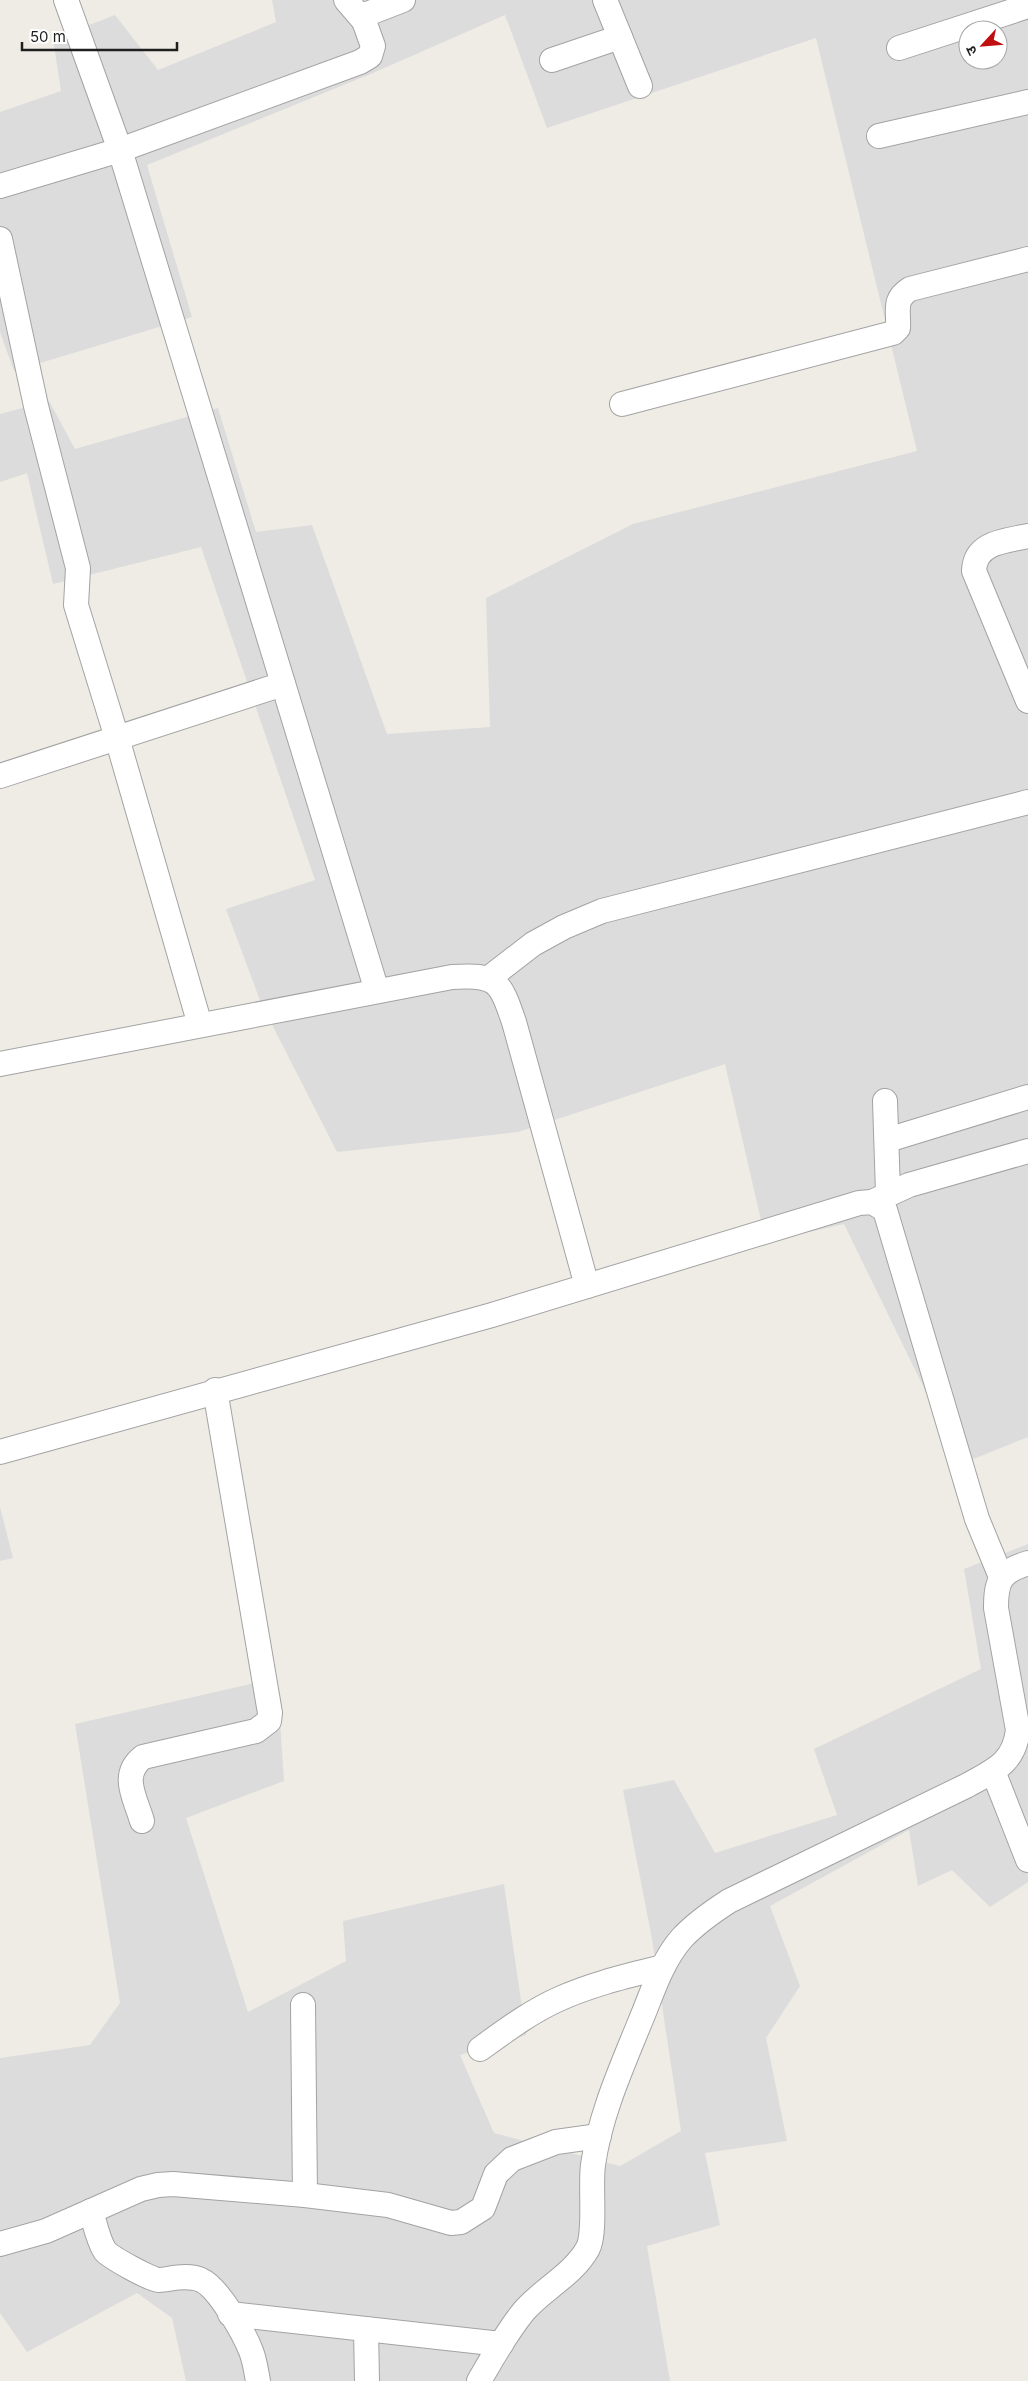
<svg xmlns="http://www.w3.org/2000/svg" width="1028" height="2381" font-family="Inter,'Noto Sans Devanagari',sans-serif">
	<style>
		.residential { fill: #dddcdc; fill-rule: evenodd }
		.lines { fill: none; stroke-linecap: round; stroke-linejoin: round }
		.minor-casing { stroke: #a3a3a3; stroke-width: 26 }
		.minor { stroke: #fff; stroke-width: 24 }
	</style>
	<rect width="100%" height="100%" fill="#efece6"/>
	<!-- residential -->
	<g class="residential">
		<path d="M272,0H1028V1437L961,1464L844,1224L766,1242L725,1064L518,1132L337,1152L261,1003L226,909L315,880L201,547L53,584L27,473L0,482V414L49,401L75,449L218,408L256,532L312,525L387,734L490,727L486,598L633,524L917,451L816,38L547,128L505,15L373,73L147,165L192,317L14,371L0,332V112L61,91L53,39L115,15L158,70L276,22ZM968,30H998V60H968Z"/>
		<path d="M0,1507L13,1558L0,1561Z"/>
		<path d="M1028,1544V1882L990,1907L952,1870L918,1886L909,1830L770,1906L800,1986L766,2038L787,2141L705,2153L720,2225L647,2246L670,2381H186L172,2318L137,2293L27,2352L0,2313V2058L90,2045L120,2003L75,1724L277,1678L284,1781L186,1818L248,2012L346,1961L343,1921L504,1884L526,2035L460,2055L494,2133L620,2166L681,2131L652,1939L623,1790L674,1780L715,1853L837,1815L814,1749L981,1669L964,1569Z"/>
	</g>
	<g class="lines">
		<!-- minor casing -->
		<g class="minor-casing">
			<g id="minor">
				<path d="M66,0L120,150L377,991"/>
				<path d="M346,0L364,21"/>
				<path d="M605,0L640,86"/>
				<path d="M899,48L1028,6"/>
				<path d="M552,60L620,37"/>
				<path d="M879,136L1028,102"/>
				<path d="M0,186L120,150L360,62L370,56L373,46L364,21L367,14L403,0"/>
				<path d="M0,239L36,406L78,568L76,605L117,738L200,1025"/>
				<path d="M622,404L893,333L898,328C899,309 893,300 910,289L1028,259"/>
				<path d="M1028,536C1005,541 975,542 974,571L1028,701"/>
				<path d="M0,776L283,684"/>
				<path d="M489,978L533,944L564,927L602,911L1028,802"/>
				<path d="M0,1064L452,977C497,974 500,981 514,1022L587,1286"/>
				<path d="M885,1101L888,1193"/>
				<path d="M894,1138L1028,1097"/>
				<path d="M872,1202L909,1185L1028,1151"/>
				<path d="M0,1452L492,1315L859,1203L872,1202L885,1210L977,1519L1001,1577"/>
				<path d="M993,1771L1028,1860"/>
				<path d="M142,1821C135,1797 120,1775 143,1757L256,1731L269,1721L270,1713L215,1390"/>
				<path d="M303,2005L305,2195"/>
				<path d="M480,2049C505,2031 530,2012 559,1999C592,1984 627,1976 663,1967"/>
				<path d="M91,2211C95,2224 98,2240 105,2251C110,2257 151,2280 159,2280C171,2279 188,2274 201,2280C218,2287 244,2333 251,2351C255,2361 256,2371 258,2381"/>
				<path d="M0,2244L46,2231L141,2189L158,2185L173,2184L305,2195L388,2205L451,2223L461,2222L483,2208L496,2174L512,2159L556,2142L599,2136"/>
				<path d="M230,2314L501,2344"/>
				<path d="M366,2329L367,2381"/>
				<path d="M479,2381C493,2357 506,2333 524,2311C543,2289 574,2274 588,2248C596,2232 590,2186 593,2165C600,2115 621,2069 640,2022C652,1994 661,1962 682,1938C696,1923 712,1912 729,1901L966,1786C993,1771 1014,1764 1018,1730L996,1608C996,1579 1001,1572 1028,1563"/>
			</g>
		</g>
		<!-- minor -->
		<use href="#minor" class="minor"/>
	</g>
	<!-- north arrow -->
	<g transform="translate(983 45) rotate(244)"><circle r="24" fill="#ffffff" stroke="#a5a5a5"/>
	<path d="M0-4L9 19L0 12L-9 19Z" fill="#bf100f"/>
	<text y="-8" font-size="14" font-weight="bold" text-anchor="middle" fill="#1f1f1f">उ</text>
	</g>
	<!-- scale -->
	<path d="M22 42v8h155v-8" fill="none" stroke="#1f1f1f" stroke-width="2.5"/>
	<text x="30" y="42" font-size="15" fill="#1f1f1f" stroke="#ffffff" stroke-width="4" paint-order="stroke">50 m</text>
</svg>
